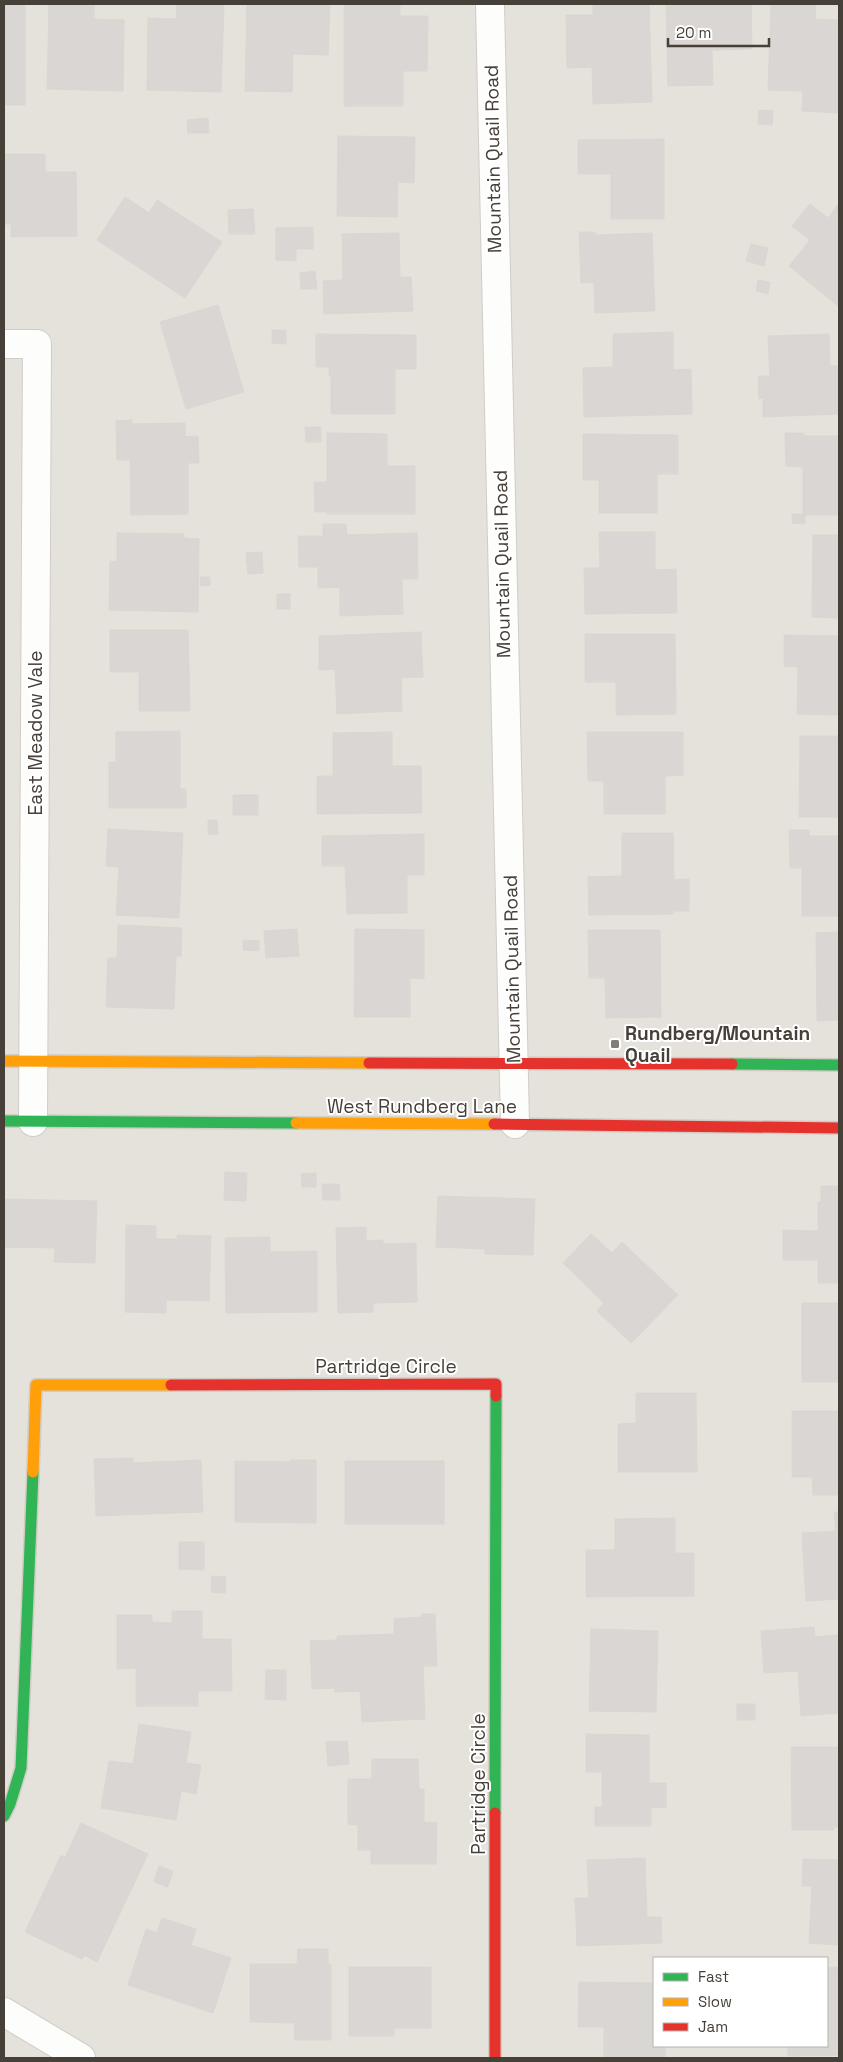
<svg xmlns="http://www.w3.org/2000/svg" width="843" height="2062" font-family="'Space Grotesk',sans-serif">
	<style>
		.residential { fill: #e5e1db; fill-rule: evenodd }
		.building { fill: #d9d6d3; stroke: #dad6d2 }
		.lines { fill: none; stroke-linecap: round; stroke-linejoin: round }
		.street-casing { stroke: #cfcdca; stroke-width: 30 }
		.fast-casing { stroke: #d0cbc4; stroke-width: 14 }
		.slow-casing { stroke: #d0cbc4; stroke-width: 14 }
		.jam-casing { stroke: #d0cbc4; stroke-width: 14 }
		.street { stroke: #fdfdfc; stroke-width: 28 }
		.fast { stroke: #30b455; stroke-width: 11 }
		.slow { stroke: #ff9f0a; stroke-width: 11 }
		.jam { stroke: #e5322d; stroke-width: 11 }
		.poi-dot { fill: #837d78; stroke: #fff; stroke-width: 2 }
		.labels { text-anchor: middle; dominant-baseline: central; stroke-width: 4; stroke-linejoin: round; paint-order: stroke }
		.street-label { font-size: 19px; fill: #474039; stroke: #fff }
		.poi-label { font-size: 19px; font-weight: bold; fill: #474039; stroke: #fff; text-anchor: start }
	</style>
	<rect width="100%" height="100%" fill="#f2efec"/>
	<!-- residential -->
	<path class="residential" d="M4,4H839V2058H4ZM654,1958H827V2046H654Z"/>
	<!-- building -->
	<g class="building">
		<rect x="4" y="4" width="21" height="101"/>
		<path d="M49,4H94V19L124,20L123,91L47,89Z"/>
		<path d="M177,4H224L221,92L147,90L148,18L176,19Z"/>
		<path d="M247,4H330L328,55L293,54L292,92L245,91Z"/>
		<path d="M344,4H400V16H428L427,71H403V106H344Z"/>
		<path d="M593,4H649L652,102L593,104L592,67L567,68L566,15H593Z"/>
		<path d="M666,4H751L752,49L712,50L713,85L668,86Z"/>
		<path d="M771,4H816L815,19L839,20V113L802,111L803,91L768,90Z"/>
		<path d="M759,110L773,111L772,125L758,124Z"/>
		<path d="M208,118L209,133H188L187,120Z"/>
		<path d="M338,136L415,137L414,183L398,182L397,217L337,216Z"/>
		<path d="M664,139V219H611V174H578V140Z"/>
		<path d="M5,154H45V172H76L77,236L11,237V224H4Z"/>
		<path d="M125,197L149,213L157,200L222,242L185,298L97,240Z"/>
		<path d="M839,203V304L838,306L789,266L810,240L792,226L810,204L828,218Z"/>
		<path d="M253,209L255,234H229L228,210Z"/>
		<path d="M313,227V249H296V261L276,260V228Z"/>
		<path d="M579,232H595L596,235L652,233L655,311L595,313L594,282L581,283Z"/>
		<path d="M399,233L400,277H411L413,311L324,314L323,281L343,280L342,234Z"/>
		<path d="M751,244L768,248L764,266L746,261Z"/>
		<path d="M315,271L317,289H301L300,273Z"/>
		<path d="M758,280L770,282L768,294L756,291Z"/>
		<path d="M218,305L244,392L186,409L160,322Z"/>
		<path d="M272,330H286V344L272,343Z"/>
		<path d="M673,332V370L691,369L692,414L584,417L583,368L613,367V334Z"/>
		<path d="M316,334L416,335V369H395V414H331V376H329V367H316Z"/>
		<path d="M829,334L830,366H839V414L763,417V398L759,399L758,376H770L768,336Z"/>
		<path d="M132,420V424L185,423V437L198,436L199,463H188V514L131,515L130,460H117L116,421Z"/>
		<path d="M305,427H321V442H306Z"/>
		<path d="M327,433L387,434V466H415V514H327V512H315L314,482H327Z"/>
		<path d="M785,433H804V436H839V515H805V524L792,523V514H803V467L786,466Z"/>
		<path d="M583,434L678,435V474H657V513H599V480H583Z"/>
		<path d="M323,524H346L347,535L417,533L418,579H402L403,614L340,616V587L318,588V567H299L298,536H323Z"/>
		<path d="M599,532H655V570L676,569L677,613L585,614L584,568H600Z"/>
		<path d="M117,533L184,534V538L199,539L198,612L109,610L110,561L117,562Z"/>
		<path d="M813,535H839V618L812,617Z"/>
		<path d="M262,552L263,573L248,574L246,553Z"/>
		<path d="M200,577H210V585L201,586Z"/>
		<rect x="277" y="594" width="13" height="15"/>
		<path d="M110,630H188L190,711H139V672H110Z"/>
		<path d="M421,632L423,677L401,678L402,711L337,714L335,669L319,670V636Z"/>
		<path d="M585,634H675L676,714L616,715V682H585Z"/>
		<path d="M784,635L839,636V715L797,714L798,667L784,666Z"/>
		<path d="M180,731V789H186V808H109V762H116V732Z"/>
		<path d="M392,732V766H421L422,813L317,814V776H333V733Z"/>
		<path d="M587,732H683V775L665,776V814H604V781H588Z"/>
		<path d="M800,736H839V817H799Z"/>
		<rect x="233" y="795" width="25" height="20"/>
		<path d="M208,820H217L218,834H208Z"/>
		<path d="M108,829L183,833L179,918L116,915L119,867L106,866Z"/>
		<path d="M789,830H809V836H839V916H802V868H790Z"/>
		<path d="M622,833H673L674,880L689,879V911H673V914L589,915L588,877L622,876Z"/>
		<path d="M424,834V875H407V913L347,914L345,866H322V836Z"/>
		<path d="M118,925L182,928L181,956H176L174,1009L106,1007L108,958H117Z"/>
		<path d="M297,929L299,956L266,958L264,931Z"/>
		<path d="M355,929L424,930V979L410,978V1017H354Z"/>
		<path d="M588,930H660L661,1017L606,1018L605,978H589Z"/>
		<path d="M839,932V1020L817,1021L816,933Z"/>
		<path d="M243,940L259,941V951L243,950Z"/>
		<path d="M225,1172L247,1173L246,1201L224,1200Z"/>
		<path d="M316,1173V1187H302L301,1174Z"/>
		<path d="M322,1184H339L340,1200H323Z"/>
		<path d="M821,1186H839V1283H818V1260H783V1230L818,1231V1202H821Z"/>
		<path d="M438,1196L535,1199L533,1255L485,1254V1249L436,1247Z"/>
		<path d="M4,1199L97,1201L95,1263L54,1262L55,1248L4,1247Z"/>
		<path d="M126,1225L156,1226V1239H177V1235L211,1236L209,1301L166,1300V1313L125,1312Z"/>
		<path d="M366,1227V1241L383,1240V1244L416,1243L417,1302L373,1303V1312L338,1313L336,1228Z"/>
		<path d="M591,1234L612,1253L622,1242L678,1295L631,1343L597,1311L604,1303L563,1263Z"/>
		<path d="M270,1237V1252L317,1251V1312L226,1313L225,1238Z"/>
		<rect x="802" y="1303" width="37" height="79"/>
		<path d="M636,1393H696L697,1472H618V1424L636,1423Z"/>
		<path d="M792,1411H839V1495H813L812,1477H792Z"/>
		<path d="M133,1458V1463L201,1460L203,1512L96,1516L94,1459Z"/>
		<path d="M290,1460H316V1523L235,1522V1461L290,1462Z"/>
		<rect x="345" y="1461" width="99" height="63"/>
		<path d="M834,1512H839V1599L806,1601L802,1533L836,1531Z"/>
		<path d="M675,1518V1553H694V1596L586,1597V1550H615V1519Z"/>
		<path d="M179,1542H204V1570L179,1569Z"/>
		<path d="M212,1576L226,1577L225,1593L211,1592Z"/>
		<path d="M172,1611H202V1639H231L232,1691H198V1706H136V1668L117,1669V1615H152V1622L172,1623Z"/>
		<path d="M422,1614H435L437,1666H423L425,1719L362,1722L360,1691L335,1692V1688L312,1689L310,1641L337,1640V1636L394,1634V1619L422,1617Z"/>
		<path d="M814,1627L815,1637L839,1635V1713L801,1716L798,1671L764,1673L761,1631Z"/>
		<path d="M591,1629L658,1631L656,1712L589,1711Z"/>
		<path d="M266,1670H286V1700L265,1699Z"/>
		<rect x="737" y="1704" width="18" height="16"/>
		<path d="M139,1724L191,1732L186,1763L201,1765L196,1794L181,1791L176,1820L101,1808L109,1761L133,1764Z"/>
		<path d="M586,1734L649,1735V1783H666V1808L651,1807V1826H595V1807H602V1772H586Z"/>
		<path d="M347,1741L349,1764L328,1766L326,1742Z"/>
		<path d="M791,1747H839V1827H834V1830H792Z"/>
		<path d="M372,1759H418L419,1789H424V1822L437,1823L436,1864H371V1850H358V1825L348,1824V1779H372Z"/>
		<path d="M81,1823L148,1854L97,1962L84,1955L82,1959L25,1932L61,1855L65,1858Z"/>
		<path d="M645,1858L647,1917H661L662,1943L577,1946L575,1898H589L587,1860Z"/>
		<path d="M803,1859L839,1860V1945L809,1943L812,1886H802Z"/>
		<path d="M159,1866L173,1871L168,1887L154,1882Z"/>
		<path d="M162,1918L196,1929L191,1945L231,1958L213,2013L128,1985L146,1929L157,1933Z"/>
		<path d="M298,1949H328V1964H331V2040H294L295,2023L250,2022V1964H297Z"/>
		<path d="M349,1967H431V2028H394V2036H349Z"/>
		<path d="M839,1967V2055L788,2056V2046H827V1968Z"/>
		<path d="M579,1982L654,1983V2046H665V2058H604V2027H578Z"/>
	</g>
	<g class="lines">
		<!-- street casing -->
		<g class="street-casing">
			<g id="street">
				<path d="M490,4L515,1124"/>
				<path d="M4,344H37L33,1122"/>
				<path d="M4,2012L81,2058"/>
			</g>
		</g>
		<!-- fast casing -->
		<g class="fast-casing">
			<g id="fast">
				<path d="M732,1064L839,1065"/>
				<path d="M4,1121L296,1123"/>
				<path d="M495,1813L496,1396"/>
				<path d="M4,1816L10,1804L21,1768L33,1472"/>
			</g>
		</g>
		<!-- slow casing -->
		<g class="slow-casing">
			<g id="slow">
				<path d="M4,1061L369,1063"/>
				<path d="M296,1123L494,1124"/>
				<path d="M33,1472L36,1385H171"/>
			</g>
		</g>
		<!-- jam casing -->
		<g class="jam-casing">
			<g id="jam">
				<path d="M369,1063L732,1064"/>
				<path d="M494,1124L839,1128"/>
				<path d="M171,1385L496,1384V1396"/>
				<path d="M495,2058V1813"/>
			</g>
		</g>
		<!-- street -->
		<use href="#street" class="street"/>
		<!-- fast -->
		<use href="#fast" class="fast"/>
		<!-- slow -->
		<use href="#slow" class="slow"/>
		<!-- jam -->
		<use href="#jam" class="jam"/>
	</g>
	<!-- markers -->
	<rect class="poi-dot" x="610" y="1039" width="10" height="10" rx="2.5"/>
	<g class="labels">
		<!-- street labels -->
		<g class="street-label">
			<text transform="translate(493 159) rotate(-91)">Mountain Quail Road</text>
			<text transform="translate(502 564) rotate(-91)">Mountain Quail Road</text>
			<text transform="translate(35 733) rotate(-90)">East Meadow Vale</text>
			<text transform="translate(512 969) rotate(-91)">Mountain Quail Road</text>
			<text x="422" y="1106">West Rundberg Lane</text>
			<text x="386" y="1366">Partridge Circle</text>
			<text transform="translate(478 1784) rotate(-90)">Partridge Circle</text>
		</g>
		<!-- poi labels -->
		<g class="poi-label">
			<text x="625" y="1033">Rundberg/Mountain<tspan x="625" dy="22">Quail</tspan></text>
		</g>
	</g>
	<!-- border -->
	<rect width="843" height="2062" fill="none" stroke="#474039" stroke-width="10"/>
	<!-- legend -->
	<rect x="653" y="1957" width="175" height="90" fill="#ffffff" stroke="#b5b3b0"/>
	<rect x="663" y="1973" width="25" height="8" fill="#30b455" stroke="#b5b3b0"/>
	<text x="698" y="1982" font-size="15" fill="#474039">Fast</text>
	<rect x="663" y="1998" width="25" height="8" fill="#ff9f0a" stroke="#b5b3b0"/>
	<text x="698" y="2007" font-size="15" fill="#474039">Slow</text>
	<rect x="663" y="2023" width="25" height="8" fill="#e5322d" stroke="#b5b3b0"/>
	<text x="698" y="2032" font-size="15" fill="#474039">Jam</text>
	<!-- scale -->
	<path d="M668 38v8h101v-8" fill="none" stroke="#474039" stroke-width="2.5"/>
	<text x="676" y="38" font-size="15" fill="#474039" stroke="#ffffff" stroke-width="4" paint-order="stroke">20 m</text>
</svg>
